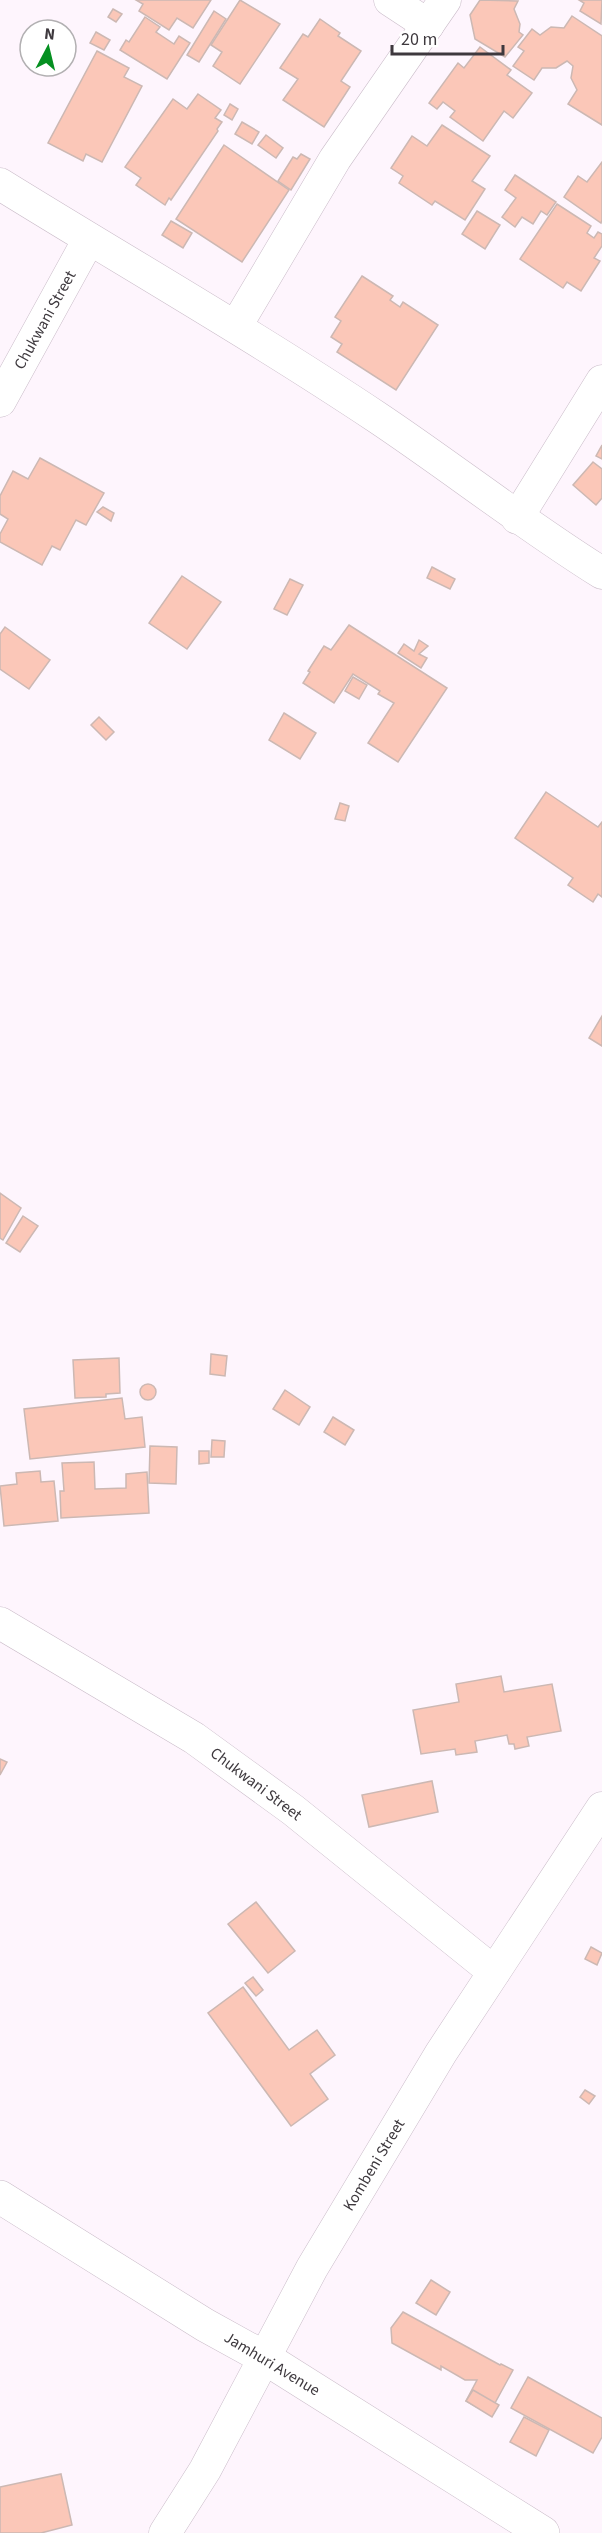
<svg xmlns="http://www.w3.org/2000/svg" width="602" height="2533" font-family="'Source Sans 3',sans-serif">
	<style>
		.building { fill: #fbc7b8; stroke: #ccb8b3; stroke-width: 1.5 }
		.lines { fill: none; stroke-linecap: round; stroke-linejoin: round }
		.minor-casing { stroke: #cabcc9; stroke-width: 33 }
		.tertiary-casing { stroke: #cabcc9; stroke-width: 34 }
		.minor { stroke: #fff; stroke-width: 32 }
		.tertiary { stroke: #fff; stroke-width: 33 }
		.labels { text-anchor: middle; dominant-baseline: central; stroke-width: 4.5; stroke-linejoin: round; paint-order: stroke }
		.street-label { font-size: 16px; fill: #3e393e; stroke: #fff }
	</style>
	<rect width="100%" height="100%" fill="#fef5fd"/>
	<!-- building -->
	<g class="building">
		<path d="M136,0H211L193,28L177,18L169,30L139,11L143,4Z"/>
		<path d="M240,0L280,24L240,84L213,66L222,52L211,45Z"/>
		<path d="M480,0L518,1L514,9L520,24L519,32L523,35L505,57L475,39L470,15Z"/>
		<path d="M579,0H602L601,24L580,11L584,3Z"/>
		<path d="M113,9L122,14L116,22L108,17Z"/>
		<path d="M214,11L226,19L199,62L187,55Z"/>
		<path d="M572,16L602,36V125L568,104L577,90L571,78L573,66L567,61L556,68H542L534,80L513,66L524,51L518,47L532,29L540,35L551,27L564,28Z"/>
		<path d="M145,17L160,27L156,32L174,44L179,36L190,43L167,79L120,50L126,40L129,42Z"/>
		<path d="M320,19L340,33L338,36L361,51L341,81L350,87L324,127L283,100L298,79L280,68L303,34L308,37Z"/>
		<path d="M96,32L110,40L104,50L90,43Z"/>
		<path d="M480,47L511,70L507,75L532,93L513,118L504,111L483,141L450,117L455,111L443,102L437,109L429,103L458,63L464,68Z"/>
		<path d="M97,51L129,68L124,77L142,86L102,162L86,154L83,161L48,143Z"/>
		<path d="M198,94L221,110L215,118L222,122L217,129L218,131L171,200L169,198L165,205L136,185L141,178L125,167L173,99L187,109Z"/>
		<path d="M230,104L238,109L232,120L224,115Z"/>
		<path d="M242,122L259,132L252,144L235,134Z"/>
		<path d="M442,125L490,156L472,181L485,189L465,220L435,201L432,205L399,183L403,176L391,168L412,136L427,146Z"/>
		<path d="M266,135L283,148L276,158L258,145Z"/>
		<path d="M224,145L289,190L242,262L176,219Z"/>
		<path d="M301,154L310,159L291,190L278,181L293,157L297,159Z"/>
		<path d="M602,162V220L601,223L564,197L578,176L587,182Z"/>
		<path d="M515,175L556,202L547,215L541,211L533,224L522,217L515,227L502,217L516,198L505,190Z"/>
		<path d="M557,204L591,226L587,233L594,238L598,232L602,234V246L594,258L600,261L581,291L567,282L563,288L520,259Z"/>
		<path d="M477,211L500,225L485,249L462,234Z"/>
		<path d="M171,221L192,233L183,248L162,235Z"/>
		<path d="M362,276L393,296L390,300L400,307L403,302L438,325L396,390L337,352L342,344L331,337L341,321L335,317Z"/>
		<path d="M602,445V459L596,456Z"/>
		<path d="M40,458L104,493L86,525L76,520L60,550L52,546L42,565L0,542V534L8,519L0,514V496L13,471L28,479Z"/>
		<path d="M593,462L602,469V498L596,505L573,485Z"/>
		<path d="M103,507L114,513L111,521L97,512Z"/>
		<path d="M432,567L455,579L450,589L427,578Z"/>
		<path d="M182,576L221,602L187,649L149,623Z"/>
		<path d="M290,579L303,585L287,615L274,609Z"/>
		<path d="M349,625L447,688L398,762L368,743L394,703L378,694L380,691L353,674L334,703L303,683L310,672L308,671L324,646L331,650Z"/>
		<path d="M5,627L50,660L29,689L0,669V634Z"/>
		<path d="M419,640L428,646L419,654L427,658L421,668L398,653L404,644L414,651Z"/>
		<path d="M353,677L367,685L359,699L345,691Z"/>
		<path d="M284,713L316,733L300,759L269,740Z"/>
		<path d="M99,717L114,732L106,740L91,725Z"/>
		<path d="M546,792L598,827L602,822V897L598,894L593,902L568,885L573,878L515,838Z"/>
		<path d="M340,803L349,806L345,821L335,819Z"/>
		<path d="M602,1016V1046L589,1038Z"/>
		<path d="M0,1193L21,1208L3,1240L0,1238Z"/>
		<path d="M23,1216L38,1226L20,1252L6,1243Z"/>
		<path d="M211,1354L227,1356L225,1376L210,1374Z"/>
		<path d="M119,1358L120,1393L106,1394V1397L75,1398L73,1360Z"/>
		<circle cx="148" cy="1392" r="8"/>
		<path d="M285,1390L310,1407L299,1425L273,1409Z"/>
		<path d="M122,1398L125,1419L142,1417L145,1447L30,1459L24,1409Z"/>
		<path d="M333,1417L354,1430L345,1445L324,1432Z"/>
		<path d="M212,1440L225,1441L224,1457H211Z"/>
		<path d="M150,1446L177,1447L176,1484L149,1483Z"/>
		<path d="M199,1451H209V1463L199,1464Z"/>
		<path d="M94,1462L95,1489L126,1488V1474L147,1472L149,1513L61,1518L60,1491H64L62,1463Z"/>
		<path d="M40,1471L41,1482L54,1481L58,1521L4,1526L0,1486L17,1484L16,1473Z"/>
		<path d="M501,1676L504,1692L552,1684L561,1731L527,1737L529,1746L515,1749L514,1744H509L507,1735L475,1741L477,1752L456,1755L455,1749L421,1754L413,1710L459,1702L456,1684Z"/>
		<path d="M0,1759L7,1762L0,1775Z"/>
		<path d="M432,1781L438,1812L369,1827L362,1795Z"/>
		<path d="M256,1902L295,1951L268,1973L228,1924Z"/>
		<path d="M591,1947L602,1953L597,1965L585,1959Z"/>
		<path d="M253,1977L263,1990L256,1996L245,1983Z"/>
		<path d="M243,1987L289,2050L317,2030L335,2055L310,2074L328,2099L291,2126L208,2013Z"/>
		<path d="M585,2090L595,2096L589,2104L580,2097Z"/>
		<path d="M431,2280L450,2292L436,2315L416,2303Z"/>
		<path d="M403,2312L500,2365L501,2364L513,2370L489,2414L466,2401L477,2380H465L441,2366V2370L392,2343L391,2328Z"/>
		<path d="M528,2377L602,2418V2437L593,2453L511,2408Z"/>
		<path d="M473,2390L499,2405L492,2417L466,2401Z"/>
		<path d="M524,2417L549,2430L536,2456L510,2442Z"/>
		<path d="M61,2474L72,2525L41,2533H0V2487Z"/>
	</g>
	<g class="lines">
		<!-- minor casing -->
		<g class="minor-casing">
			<g id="minor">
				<path d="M390,0L428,25"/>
				<path d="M0,184C126,262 255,336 378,418C454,469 525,525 602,573"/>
				<path d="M236,326L335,159L445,0"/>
				<path d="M0,401L89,239"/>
				<path d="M517,518L602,381"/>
				<path d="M0,1623L194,1738L293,1810L494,1972"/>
				<path d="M165,2533L205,2470L312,2268L441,2053L602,1808"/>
			</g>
		</g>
		<!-- tertiary casing -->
		<g class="tertiary-casing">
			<path id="tertiary" d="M0,2197L205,2325L265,2358L543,2533"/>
		</g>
		<!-- minor -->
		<use href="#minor" class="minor"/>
		<!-- tertiary -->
		<use href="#tertiary" class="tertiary"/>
	</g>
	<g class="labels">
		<!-- street labels -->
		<g class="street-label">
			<text transform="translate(45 320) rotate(-61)">Chukwani Street</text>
			<text transform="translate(256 1784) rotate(37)">Chukwani Street</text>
			<text transform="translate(374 2165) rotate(-59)">Kombeni Street</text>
			<text transform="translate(272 2364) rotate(31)">Jamhuri Avenue</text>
		</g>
	</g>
	<!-- north arrow -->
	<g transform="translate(48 48) rotate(7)"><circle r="28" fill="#ffffff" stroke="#b2b0b2" stroke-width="1.5"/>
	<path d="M0-4.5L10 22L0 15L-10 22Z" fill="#059021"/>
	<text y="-9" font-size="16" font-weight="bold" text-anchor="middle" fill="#3e393e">N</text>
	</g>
	<!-- scale -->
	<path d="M392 45v9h111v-9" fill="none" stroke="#3e393e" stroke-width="3"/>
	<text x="401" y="45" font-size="18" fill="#3e393e" stroke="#ffffff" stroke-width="4.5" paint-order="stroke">20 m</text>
</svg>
